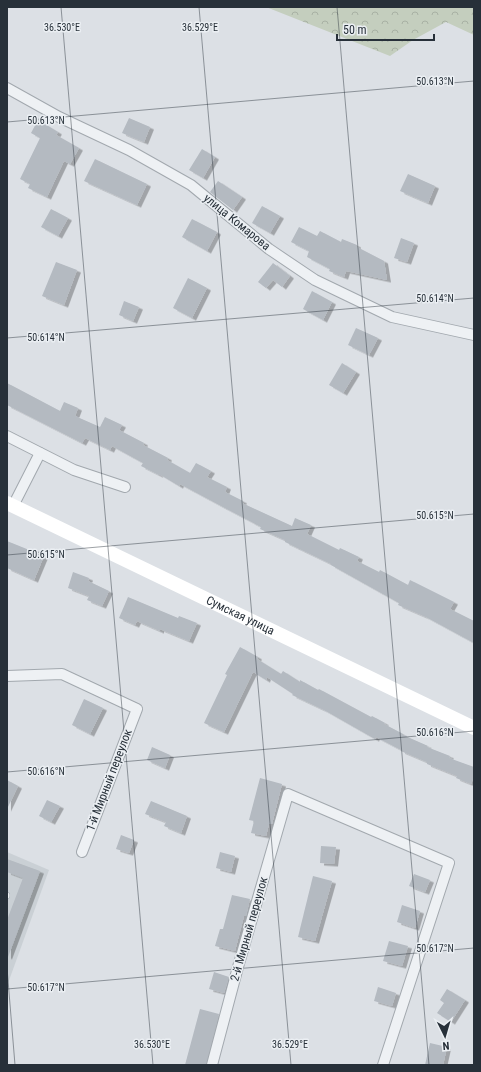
<svg xmlns="http://www.w3.org/2000/svg" width="481" height="1072" font-family="'Roboto Condensed',sans-serif">
	<style>
		.built { fill: #cad0d5 }
		.forest { fill: url(#forest-crowns) }
		.building { fill: #b4bac1; filter: url(#shadow) }
		.lines { fill: none; stroke-linecap: round; stroke-linejoin: round }
		.service-casing { stroke: #a2a8ae; stroke-width: 6 }
		.minor-casing { stroke: #a2a8ae; stroke-width: 12 }
		.service { stroke: #eef1f4; stroke-width: 5 }
		.minor { stroke: #eef1f4; stroke-width: 10 }
		.secondary { stroke: #fff; stroke-width: 14 }
		.ticks { fill: none; stroke: #273039; stroke-width: 1; stroke-opacity: 0.45 }
		.labels { text-anchor: middle; dominant-baseline: central; stroke-width: 3; stroke-linejoin: round; paint-order: stroke }
		.street-label { font-size: 12px; fill: #273039; stroke: #ebeff3 }
		.ticks-label { font-size: 10px; text-anchor: middle; fill: #273039; stroke: #ebeff3; stroke-width: 3; stroke-linejoin: round; paint-order: stroke }
	</style>
	<defs>
		<pattern id="forest-crowns" width="20" height="18" patternUnits="userSpaceOnUse"><rect width="20" height="18" fill="#c4cebe"/><path d="M2 6a3 3 0 1 1 6 0M12 15a3 3 0 1 1 6 0" fill="none" stroke="#a8b1a4"/></pattern>
		<filter id="shadow"><feDropShadow dx="4" dy="2.5" stdDeviation="0" flood-color="#0004"/></filter>
	</defs>
	<rect width="100%" height="100%" fill="#dce0e5"/>
	<!-- built -->
	<path class="built" d="M7,852L49,870L7,986Z"/>
	<!-- forest -->
	<path class="forest" d="M266,7H474V35L446,22L413,40L390,56Z"/>
	<!-- building -->
	<g class="building">
		<path d="M129,118L150,127L144,142L122,133Z"/>
		<path d="M38,120L58,132L56,135L79,148L70,164L64,161L47,197L28,188L30,184L20,179L40,138L31,133Z"/>
		<path d="M202,149L215,157L203,178L189,170Z"/>
		<path d="M95,159L147,184L137,205L84,181Z"/>
		<path d="M408,174L435,186L428,203L400,191Z"/>
		<path d="M218,181L242,197L233,210L210,192Z"/>
		<path d="M262,206L280,216L270,233L252,223Z"/>
		<path d="M51,209L68,218L58,236L41,227Z"/>
		<path d="M192,219L217,232L207,251L182,237Z"/>
		<path d="M299,227L317,236L320,231L341,242L342,239L357,245V247L384,261L387,280L346,271L344,277L329,271L330,269L307,257L309,251L291,242Z"/>
		<path d="M401,238L414,243L407,262L394,258Z"/>
		<path d="M56,262L77,270L64,305L42,296Z"/>
		<path d="M273,263L290,276L282,287L273,280L266,288L258,282Z"/>
		<path d="M188,278L207,288L192,318L173,308Z"/>
		<path d="M312,291L332,302L323,320L303,309Z"/>
		<path d="M124,301L139,307L133,321L119,315Z"/>
		<path d="M356,328L378,338L369,355L348,345Z"/>
		<path d="M342,363L356,372L343,393L329,385Z"/>
		<path d="M7,383L60,411L64,402L78,408L75,416L100,427L105,417L122,425L119,430L144,443L143,445L168,458L167,460L190,473L196,463L211,471L207,477L227,487L225,492L243,501L242,503L292,526L295,518L311,525L307,534L339,550L340,548L359,557L357,561L379,572L380,570L408,585L410,580L454,602L450,609L474,621V643L426,617L398,605L399,603L331,565V564L285,542V540L260,529L261,527L223,507L180,484L179,486L159,474V475L141,466L143,463L112,446L110,450L85,438L82,443L7,405Z"/>
		<path d="M7,541L44,556L34,580L7,568Z"/>
		<path d="M73,572L89,578L88,581L109,591L102,606L87,600L89,596L68,588Z"/>
		<path d="M128,597L178,618L179,616L197,623L189,641L160,629V631L137,621L135,625L119,618Z"/>
		<path d="M240,647L258,657L257,659L281,674L283,671L300,682V680L318,690L319,689L371,717L372,716L385,723L384,724L403,734V735L428,746L427,747L450,756L449,758L474,767V776L471,784L456,778L457,776L427,764V762L401,751V750L376,737L375,739L324,710L292,695L293,694L267,677L266,680L253,672L224,732L204,723L227,675L225,674Z"/>
		<path d="M84,699L103,708L90,734L72,725Z"/>
		<path d="M152,747L170,755L165,768L147,760Z"/>
		<path d="M260,778L282,784L272,824H269L266,836L251,833L254,821L249,820Z"/>
		<path d="M7,780L18,786L7,809Z"/>
		<path d="M47,800L60,806L51,822L39,816Z"/>
		<path d="M151,801L187,816L181,833L164,826L166,822L145,814Z"/>
		<path d="M121,835L134,840L129,853L116,849Z"/>
		<path d="M321,846L336,847L334,864L320,863Z"/>
		<path d="M220,852L235,856L231,872L216,868Z"/>
		<path d="M7,859L40,871L8,957L7,956V920L23,878L7,872Z"/>
		<path d="M414,874L430,880L425,892L409,886Z"/>
		<path d="M313,876L332,881L315,941L298,937Z"/>
		<path d="M232,895L250,899L246,916H244L235,951L215,946L220,929H223Z"/>
		<path d="M402,905L420,911L415,928L397,922Z"/>
		<path d="M389,941L408,946L402,966L383,961Z"/>
		<path d="M214,972L229,977L224,993L209,989Z"/>
		<path d="M378,987L396,993L392,1006L374,1001Z"/>
		<path d="M447,989L465,1000L451,1022L437,1013L444,1003L440,1000Z"/>
		<path d="M200,1009L219,1014L206,1065H185Z"/>
		<path d="M430,1043L447,1047L443,1065H425Z"/>
	</g>
	<g class="lines">
		<!-- service casing -->
		<g class="service-casing">
			<path id="service" d="M7,895V896"/>
		</g>
		<!-- minor casing -->
		<g class="minor-casing">
			<g id="minor">
				<path d="M7,88L59,117L129,150L191,185L269,249L315,280L392,317L474,335"/>
				<path d="M7,436L74,470L125,487"/>
				<path d="M13,506L40,453"/>
				<path d="M7,676L62,674L137,709L82,852"/>
				<path d="M212,1065L238,967L288,794L449,863L383,1065"/>
			</g>
		</g>
		<!-- service -->
		<use href="#service" class="service"/>
		<!-- minor -->
		<use href="#minor" class="minor"/>
		<!-- secondary -->
		<path class="secondary" id="s1" d="M7,503L474,728"/>
	</g>
	<!-- ticks -->
	<path class="ticks" d="M61,7L153,1065M199,7L291,1065M337,7L429,1065M7,122L474,81M7,338L474,298M7,555L474,514M7,772L474,731M7,968L15,1065M7,989L474,948"/>
	<g class="labels">
		<!-- street labels -->
		<g class="street-label">
			<text transform="translate(237 222) rotate(39)">улица Комарова</text>
			<text stroke="none"><textPath href="#s1" startOffset="259">Сумская улица</textPath></text>
			<text transform="translate(109 780) rotate(-69)">1-й Мирный переулок</text>
			<text transform="translate(249 929) rotate(-74)">2-й Мирный переулок</text>
		</g>
	</g>
	<g class="ticks-label">
		<text x="62" y="31">36.530°E</text>
		<text x="200" y="31">36.529°E</text>
		<text x="435" y="85">50.613°N</text>
		<text x="46" y="124">50.613°N</text>
		<text x="435" y="302">50.614°N</text>
		<text x="46" y="341">50.614°N</text>
		<text x="435" y="519">50.615°N</text>
		<text x="46" y="558">50.615°N</text>
		<text x="435" y="736">50.616°N</text>
		<text x="46" y="775">50.616°N</text>
		<text x="435" y="952">50.617°N</text>
		<text x="46" y="991">50.617°N</text>
		<text x="152" y="1048">36.530°E</text>
		<text x="290" y="1048">36.529°E</text>
	</g>
	<!-- border -->
	<rect width="481" height="1072" fill="none" stroke="#273039" stroke-width="16"/>
	<!-- north arrow -->
	<g transform="translate(445 1036) rotate(175)" stroke="#ebeff3" stroke-width="3" paint-order="stroke">
	<path d="M0-3L7 15L0 10L-7 15Z" fill="#273039"/>
	<text y="-6" font-size="11" font-weight="bold" text-anchor="middle" fill="#273039">N</text>
	</g>
	<!-- scale -->
	<path d="M337 34v6h97v-6" fill="none" stroke="#273039" stroke-width="2"/>
	<text x="343" y="34" font-size="12" fill="#273039" stroke="#ebeff3" stroke-width="3" paint-order="stroke">50 m</text>
</svg>
